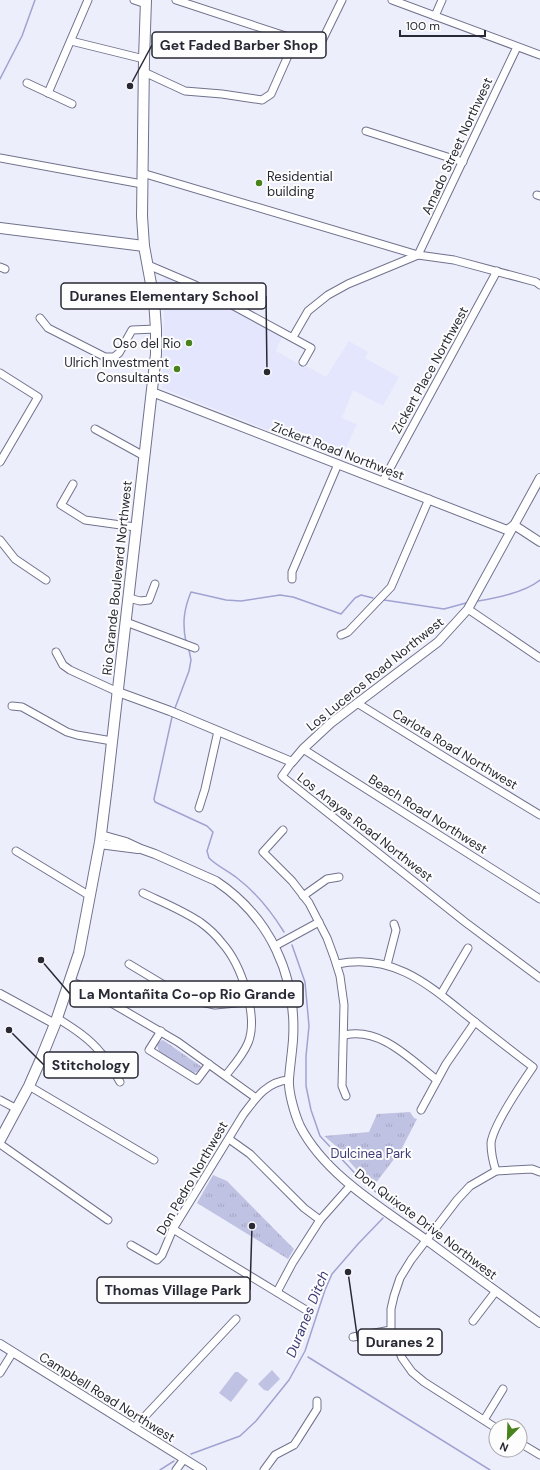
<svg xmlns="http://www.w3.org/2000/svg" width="540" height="1470" font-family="'DM Sans',sans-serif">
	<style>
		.built { fill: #e4e6fd }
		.grass { fill: url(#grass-tufts) }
		.pitch { fill: #c0c2e3 }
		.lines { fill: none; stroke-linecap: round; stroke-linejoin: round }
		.stream { stroke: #a0a3d1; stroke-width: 1.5 }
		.minor-casing { stroke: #70728d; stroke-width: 9 }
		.tertiary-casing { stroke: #70728d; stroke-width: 10 }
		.secondary-casing { stroke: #70728d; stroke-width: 12 }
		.minor { stroke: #fff; stroke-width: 7 }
		.tertiary { stroke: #fff; stroke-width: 8 }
		.secondary { stroke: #fff; stroke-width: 10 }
		.poi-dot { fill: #48821c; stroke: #fdfdfd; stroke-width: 1.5 }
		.labels { text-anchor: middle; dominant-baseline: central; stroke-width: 4; stroke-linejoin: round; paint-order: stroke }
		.street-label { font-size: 13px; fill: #292935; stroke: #fdfdfd }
		.poi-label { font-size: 13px; fill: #292935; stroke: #fdfdfd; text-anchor: end }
		.park-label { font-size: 13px; fill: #3e3d78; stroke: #fdfdfd }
		.water-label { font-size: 14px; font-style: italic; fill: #3e3d78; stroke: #fdfdfd }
		.leader { fill: none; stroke: #292935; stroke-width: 1.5 }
		.callout-dot { fill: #292935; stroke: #fdfdfd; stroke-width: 1.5 }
		.callout { fill: #fdfdfd; stroke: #292935; stroke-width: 1.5 }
		.callout-label { font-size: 14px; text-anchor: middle; font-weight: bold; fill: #292935 }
	</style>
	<defs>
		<pattern id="grass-tufts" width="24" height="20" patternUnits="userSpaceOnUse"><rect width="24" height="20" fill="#c0c2e3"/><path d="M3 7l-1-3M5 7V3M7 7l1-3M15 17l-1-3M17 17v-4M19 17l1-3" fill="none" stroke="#a5a7c3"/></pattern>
	</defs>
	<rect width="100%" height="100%" fill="#edeefb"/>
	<!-- built -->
	<path class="built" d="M166,277L238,313L282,337L276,351L304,367L306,366L326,377L349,341L368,352L365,358L399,377L383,406L353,390L342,418L357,424L341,459L162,388L164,313L160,281Z"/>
	<!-- grass -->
	<g class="grass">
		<path d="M163,1040L202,1067L198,1072L193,1073L159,1052L157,1045L159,1042Z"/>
		<path d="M410,1112L414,1118L417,1119L401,1150L375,1184H369L336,1146L324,1136L369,1132L377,1114Z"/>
		<path d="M213,1175L227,1181L294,1249L288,1259L197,1203Z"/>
	</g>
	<!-- pitch -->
	<g class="pitch">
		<path d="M272,1370L280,1379L268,1391L264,1390L258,1384Z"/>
		<path d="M235,1372H238L248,1380L231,1402L219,1393Z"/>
	</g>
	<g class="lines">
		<!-- stream -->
		<g class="stream">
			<path d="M0,79L22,36L35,0"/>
			<path d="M384,600L444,609L466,603"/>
			<path d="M478,601C497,598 525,592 540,580"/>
			<path d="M186,642C182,623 184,609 191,592L226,600L241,601L280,595L293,597L341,614L355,598L361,595L373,598"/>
			<path d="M175,708L189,671L191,660L189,650"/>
			<path d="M172,717L154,799L155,802L207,826L213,832L207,851L209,858C217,866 228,871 237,878C257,893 271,911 284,932"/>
			<path d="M292,945L305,982L309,1026L306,1056V1086L311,1110L320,1136L365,1184L395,1206L394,1208"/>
			<path d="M308,1357L490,1470"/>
			<path d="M191,1454L240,1436L256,1421L289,1380L305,1351L325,1290L332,1274L358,1244L383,1218"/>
			<path d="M160,1470L174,1461"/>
		</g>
		<!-- minor casing -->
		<g class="minor-casing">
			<g id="minor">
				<path d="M134,0L146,4"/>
				<path d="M176,0L319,47L342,0"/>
				<path d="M392,0L540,55"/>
				<path d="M435,16L442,0"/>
				<path d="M71,41L144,59"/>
				<path d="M144,72L185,91L222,94L262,100L271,94L295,40"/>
				<path d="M27,83L72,104"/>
				<path d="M48,93L88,0"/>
				<path d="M366,131L463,162"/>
				<path d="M0,158L142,184"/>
				<path d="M142,173L418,255L517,47"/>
				<path d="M537,195L540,196"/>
				<path d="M148,265L195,285L311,348L303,362"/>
				<path d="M0,267L5,269"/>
				<path d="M40,318L48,328L105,357H114L119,353L132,330L156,329"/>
				<path d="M293,337L308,311L328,295L348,284L418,255L454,260L536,282L540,285"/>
				<path d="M0,373L38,397L0,462"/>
				<path d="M95,429L144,456"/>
				<path d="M383,481L497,271"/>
				<path d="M73,484L61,505L85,520L135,527"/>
				<path d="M0,540L15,559L46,580"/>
				<path d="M292,579V572L338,464"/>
				<path d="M129,598L140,601L149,600L155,584"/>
				<path d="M468,609L540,658"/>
				<path d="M126,622L195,648"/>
				<path d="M341,635L348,632L391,587L429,499"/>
				<path d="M56,652L63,665L70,670L118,692"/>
				<path d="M357,703L451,761L540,815"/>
				<path d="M12,706L22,707L67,732L77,735L112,741"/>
				<path d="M303,749L540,899"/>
				<path d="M292,762L282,776L284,778L465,922L540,978"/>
				<path d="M199,808L205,789L218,731"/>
				<path d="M283,830L263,852L292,881L309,903L327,938L334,957L340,976L344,1005L342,1086L346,1096"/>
				<path d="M16,851L90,896"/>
				<path d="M143,893C162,902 182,910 200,922C207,927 216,935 222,943C241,964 259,1016 248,1043C243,1055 234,1065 226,1075"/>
				<path d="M303,896L327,879L339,877"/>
				<path d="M275,946L319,922"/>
				<path d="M129,964L174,991L196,1001L215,1005L292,998"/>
				<path d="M337,964C396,952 432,988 475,1022C494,1037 513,1052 533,1067C522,1083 493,1126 491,1143C491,1153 493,1162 496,1171"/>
				<path d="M387,965L396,930L394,924"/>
				<path d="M70,981L84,987L178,1042L256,1098"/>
				<path d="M441,994L468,948"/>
				<path d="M57,1018C73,1028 89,1038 101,1053C109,1061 114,1072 120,1082"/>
				<path d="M161,1031L149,1050L197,1080L209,1064"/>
				<path d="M345,1035C381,1027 411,1060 437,1080"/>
				<path d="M29,1086L154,1160"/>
				<path d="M0,1100L17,1109"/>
				<path d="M421,1110L446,1064L475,1022"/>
				<path d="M229,1139L250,1154L304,1208L320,1220"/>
				<path d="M0,1144L108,1220"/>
				<path d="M173,1229L306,1310"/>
				<path d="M131,1245L157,1260L162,1255L173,1229L243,1115C255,1099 267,1081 289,1080"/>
				<path d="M277,1292L293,1262L320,1220L351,1185"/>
				<path d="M473,1321L496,1291"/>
				<path d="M353,1337L391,1330"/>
				<path d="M0,1373L13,1352"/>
				<path d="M484,1420L503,1389"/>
				<path d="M134,1428L236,1319"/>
				<path d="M496,1428L424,1382L412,1372L402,1358L391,1330V1309L394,1296L400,1278L411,1260L457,1200L470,1186L496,1171L532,1169L540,1172"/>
				<path d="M520,1443L540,1455"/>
				<path d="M176,1470L184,1459"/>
				<path d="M264,1470L275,1455L294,1445L298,1439L317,1409V1401"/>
			</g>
		</g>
		<!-- tertiary casing -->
		<g class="tertiary-casing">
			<g id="tertiary">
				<path d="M152,392L507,530L514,525L540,542"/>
				<path d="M118,692L170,711L292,762L303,749L331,723L438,642L468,609L540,478"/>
				<path d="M101,835L126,842L141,849L155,854L216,881C270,917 297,976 293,1040C292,1053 290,1066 289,1079C288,1092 295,1115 300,1126C325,1175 382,1208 425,1239C463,1267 501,1295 540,1323"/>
				<path d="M99,844L138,849"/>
				<path d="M0,994L55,1024"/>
				<path d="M0,1344L202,1470"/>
			</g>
		</g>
		<!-- secondary casing -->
		<g class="secondary-casing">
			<g id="secondary">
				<path d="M0,228L144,246"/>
				<path d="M0,1140L29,1086L40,1061L55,1024L79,953L100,842L107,786L156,354V329L154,300L144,246L142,216L144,59L146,0"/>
			</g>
		</g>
		<!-- minor -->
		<use href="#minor" class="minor"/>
		<!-- tertiary -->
		<use href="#tertiary" class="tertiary"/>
		<!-- secondary -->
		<use href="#secondary" class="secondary"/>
	</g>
	<!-- markers -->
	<g class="poi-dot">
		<circle cx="259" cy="183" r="4"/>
		<circle cx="189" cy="343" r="4"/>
		<circle cx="177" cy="369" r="4"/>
	</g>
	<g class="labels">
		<!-- street labels -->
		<g class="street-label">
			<text transform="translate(457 146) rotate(-65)">Amado Street Northwest</text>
			<text transform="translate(430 370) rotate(-61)">Zickert Place Northwest</text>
			<text transform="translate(338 451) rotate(21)">Zickert Road Northwest</text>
			<text transform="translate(117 578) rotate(-84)">Rio Grande Boulevard Northwest</text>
			<text transform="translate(375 674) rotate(-39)">Los Luceros Road Northwest</text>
			<text transform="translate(455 749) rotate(31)">Carlota Road Northwest</text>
			<text transform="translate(428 814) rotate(32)">Beach Road Northwest</text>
			<text transform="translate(365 827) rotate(38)">Los Anayas Road Northwest</text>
			<text transform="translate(192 1178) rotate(-60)">Don Pedro Northwest</text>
			<text transform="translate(426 1224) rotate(37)">Don Quixote Drive Northwest</text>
			<text transform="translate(107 1397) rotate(32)">Campbell Road Northwest</text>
		</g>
		<!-- poi labels -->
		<g class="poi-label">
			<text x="267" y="176" text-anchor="start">Residential<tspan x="267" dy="15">building</tspan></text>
			<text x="181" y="343">Oso del Rio</text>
			<text x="169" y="362">Ulrich Investment<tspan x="169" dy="15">Consultants</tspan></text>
		</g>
		<!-- park labels -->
		<g class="park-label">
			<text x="371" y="1153">Dulcinea Park</text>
		</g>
		<!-- water labels -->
		<g class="water-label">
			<text transform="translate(307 1314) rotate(-68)">Duranes Ditch</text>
		</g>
	</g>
	<!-- callouts -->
	<path class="leader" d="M130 86L152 45M267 372L266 296M41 960L70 994M9 1030L44 1065M252 1226L250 1290M348 1272L358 1342"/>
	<g class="callout-dot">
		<circle cx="130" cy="86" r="4"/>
		<circle cx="267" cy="372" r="4"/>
		<circle cx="41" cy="960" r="4"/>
		<circle cx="9" cy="1030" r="4"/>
		<circle cx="252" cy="1226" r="4"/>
		<circle cx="348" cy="1272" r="4"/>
	</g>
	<g class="callout">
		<rect x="152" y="32" width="174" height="26" rx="4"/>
		<rect x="61" y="283" width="205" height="26" rx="4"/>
		<rect x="70" y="981" width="233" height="26" rx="4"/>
		<rect x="44" y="1052" width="94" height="26" rx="4"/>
		<rect x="97" y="1277" width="153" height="26" rx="4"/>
		<rect x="358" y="1329" width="84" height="26" rx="4"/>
	</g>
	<g class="callout-label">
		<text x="239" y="50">Get Faded Barber Shop</text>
		<text x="164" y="301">Duranes Elementary School</text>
		<text x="187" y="999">La Montañita Co-op Rio Grande</text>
		<text x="91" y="1070">Stitchology</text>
		<text x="173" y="1295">Thomas Village Park</text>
		<text x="400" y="1347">Duranes 2</text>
	</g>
	<!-- north arrow -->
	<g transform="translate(508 1438) rotate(203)"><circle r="19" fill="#fdfdfd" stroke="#a8a8ad"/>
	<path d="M0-3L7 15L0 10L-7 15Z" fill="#48821c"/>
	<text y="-6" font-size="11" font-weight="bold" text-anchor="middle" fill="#292935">N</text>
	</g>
	<!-- scale -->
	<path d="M400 30v6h85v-6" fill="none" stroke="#292935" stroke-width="2"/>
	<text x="406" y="30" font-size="12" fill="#292935" stroke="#fdfdfd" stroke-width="3" paint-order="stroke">100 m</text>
</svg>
